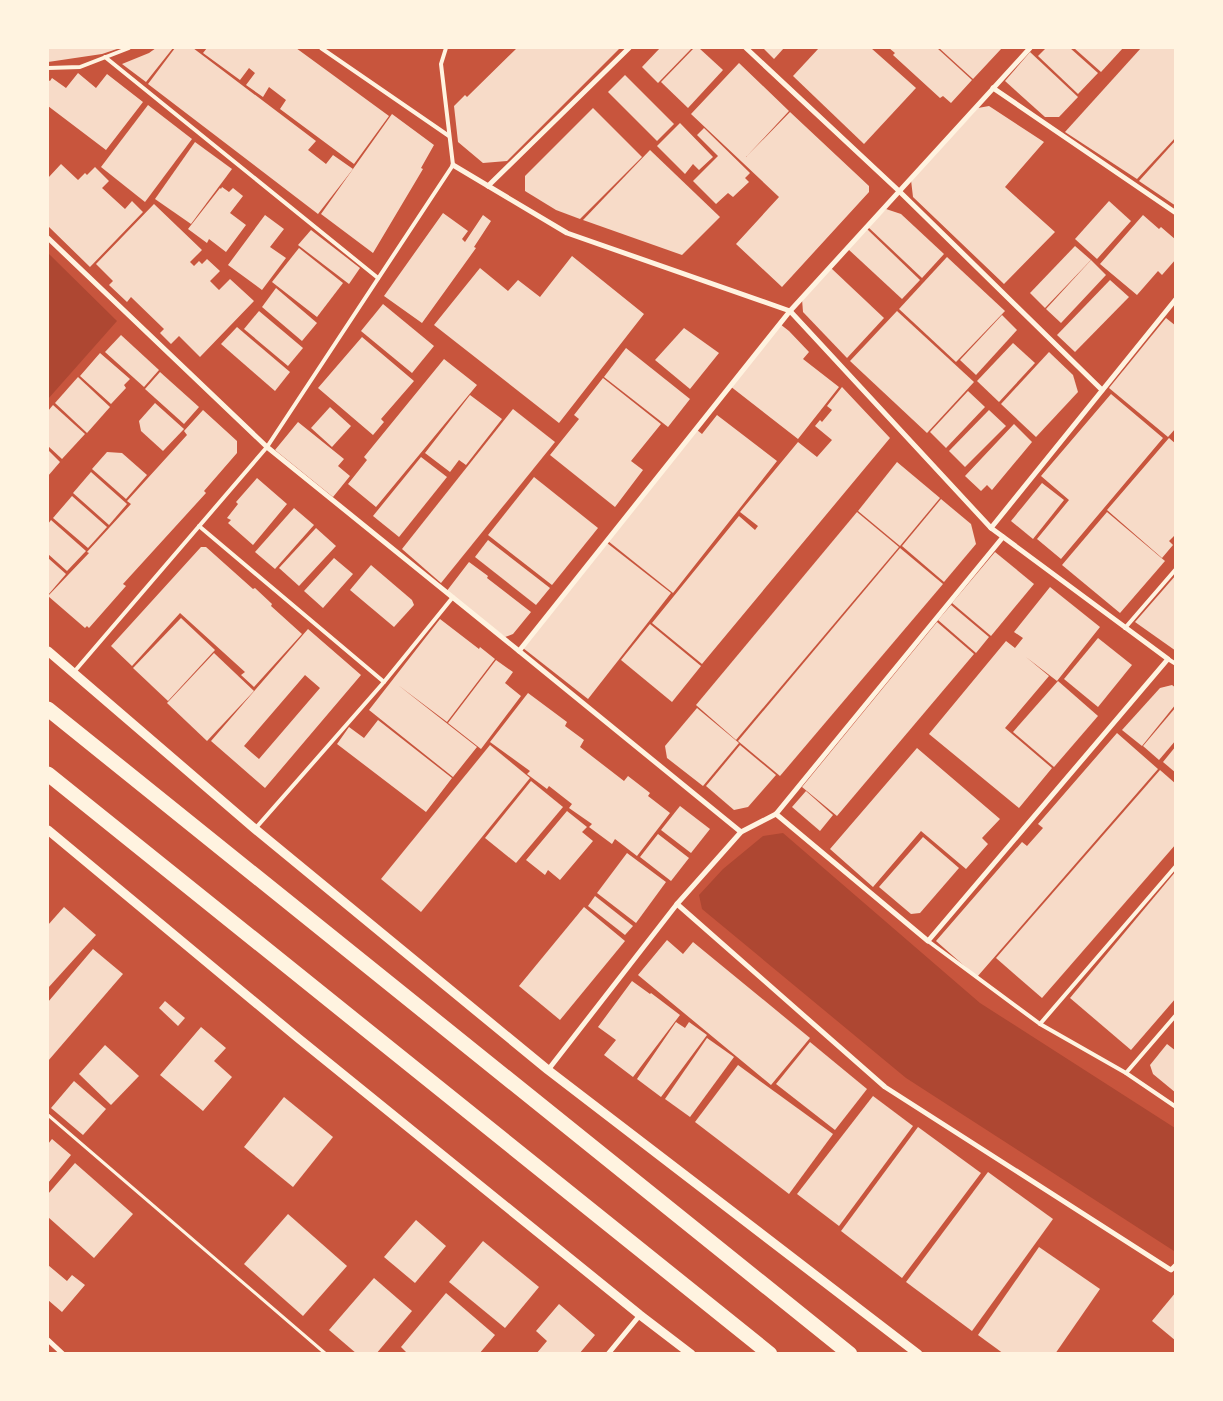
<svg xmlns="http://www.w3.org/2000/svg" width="1223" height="1401" font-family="Lato,sans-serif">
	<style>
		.green { fill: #ae4732 }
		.building { fill: #f7dbc8; fill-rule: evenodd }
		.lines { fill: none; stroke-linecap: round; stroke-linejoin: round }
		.path { stroke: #fff3e0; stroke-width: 3 }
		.service { stroke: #fff3e0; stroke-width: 4 }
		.minor { stroke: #fff3e0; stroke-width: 5 }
		.tertiary { stroke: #fff3e0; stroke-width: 9 }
		.motorway { stroke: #fff3e0; stroke-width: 15 }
	</style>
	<rect width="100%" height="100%" fill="#c8553d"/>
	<!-- green -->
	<g class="green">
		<path d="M48,253L117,321L48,399Z"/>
		<path d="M783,833L980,1003L1175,1128L1174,1251L906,1078L702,909L699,895L723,869L763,836Z"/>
	</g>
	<!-- building -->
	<g class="building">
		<path d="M48,48H120L102,54L48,62Z"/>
		<path d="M156,48H173L146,82L122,64L149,53Z"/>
		<path d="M175,48H193L316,141L308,150L326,164L333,155L353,169L318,214L148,84Z"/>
		<path d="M207,48H296L389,116L354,164L280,109L286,100L269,87L263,97L246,85L255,73L249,68L240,80L203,53Z"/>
		<path d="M517,48H620L507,161L483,163L458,142L454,106L465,95L467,97Z"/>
		<path d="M660,48H692L658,83L642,67Z"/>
		<path d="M694,48H699L723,70L688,108L661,82Z"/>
		<path d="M763,48H784L774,59Z"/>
		<path d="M819,48H871L916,88L864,144L793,76Z"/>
		<path d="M889,48H937L972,80L951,103L943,96L940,98L893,55L895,53Z"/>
		<path d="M939,48H1002L973,79Z"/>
		<path d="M1046,48H1070L1098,73L1078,94L1038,56Z"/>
		<path d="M1074,48H1123L1101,72Z"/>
		<path d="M1141,48H1176V137L1137,179L1065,132Z"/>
		<path d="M1030,52L1078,97L1059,117H1045L1005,81Z"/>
		<path d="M739,63L789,111L746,157L790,112L869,186V192L782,287L736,244L779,197L691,114Z"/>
		<path d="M78,73L96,88L107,74L143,102L106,150L48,106V80L50,81L52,78L66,88Z"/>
		<path d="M625,75L674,124L657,141L608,92Z"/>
		<path d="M148,105L192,139L145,202L101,167Z"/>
		<path d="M989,106L1044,142L1005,187L1055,232L1004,284L913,197L911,180L978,108Z"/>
		<path d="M593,108L642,157L580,219L556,210L525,191V176Z"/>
		<path d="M392,114L434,145L421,168L423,169L373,253L321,214Z"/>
		<path d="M680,123L713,157L699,170L693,164L685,174L657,146Z"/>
		<path d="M704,128L750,173L745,178L749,182L733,197L728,193L716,204L693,181L718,156L697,135Z"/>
		<path d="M1176,140V206L1139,181Z"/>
		<path d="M195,142L232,169L191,224L155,199Z"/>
		<path d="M650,150L720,217L682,255L583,220Z"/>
		<path d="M61,164L78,180L85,173L87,175L95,167L109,181L102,188L125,209L132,201L143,212L90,267L48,226V178Z"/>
		<path d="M222,187L229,192L233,188L243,196L230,213L246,225L226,252L209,239L207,243L188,229L220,188L221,189Z"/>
		<path d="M1109,201L1131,221L1097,259L1075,239Z"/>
		<path d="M154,204L202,250L190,262L194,266L199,261L202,264L207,259L220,271L210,281L219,290L230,279L254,301L200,357L179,336L171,344L160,333L164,329L131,297L127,302L109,285L113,281L96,264Z"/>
		<path d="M886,209L901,214L944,254L922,278L868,227Z"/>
		<path d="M443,213L468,231L462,239L465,242L483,215L491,221L474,247L476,248L422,323L384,296Z"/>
		<path d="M265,215L284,229L270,247L286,258L262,290L228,265Z"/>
		<path d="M1143,215L1159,229L1161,227L1176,240V259L1162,275L1158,271L1137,295L1100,264Z"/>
		<path d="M867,229L920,280L902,299L848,249Z"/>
		<path d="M311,230L360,268L349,284L298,245Z"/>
		<path d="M1075,246L1091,260L1045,308L1030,293Z"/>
		<path d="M299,248L343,283L317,317L272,282Z"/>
		<path d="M572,256L644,314L559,423L434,325L480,268L508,291L518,280L540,297Z"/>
		<path d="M947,257L1005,311L956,362L899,309Z"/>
		<path d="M1091,260L1106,275L1061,323L1046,309Z"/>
		<path d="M831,268L884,318L847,358L803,312L802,299Z"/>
		<path d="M1110,280L1129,297L1075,352L1057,335Z"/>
		<path d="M276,288L317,323L302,341L262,307Z"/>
		<path d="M383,304L434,346L412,373L361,331Z"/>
		<path d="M259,311L303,348L288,366L244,329Z"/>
		<path d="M897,311L974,382L927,433L850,361Z"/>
		<path d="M1002,315L1017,330L976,375L960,360Z"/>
		<path d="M1166,318L1176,326V428L1168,437L1109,388Z"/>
		<path d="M780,324L789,331L809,352L803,359L839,387L798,439L730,386Z"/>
		<path d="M237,327L290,372L275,391L221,344Z"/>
		<path d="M684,328L719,353L690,389L655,360Z"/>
		<path d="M121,335L159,370L144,387L105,352Z"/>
		<path d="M362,337L414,381L381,419L384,422L373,435L318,388Z"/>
		<path d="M1013,343L1035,363L999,402L977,381Z"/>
		<path d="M626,348L690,399L668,427L604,377Z"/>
		<path d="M1049,352L1073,375L1078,392L1036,437L1001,404Z"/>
		<path d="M100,353L130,379L124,385L126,388L111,404L80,376Z"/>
		<path d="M444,359L477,385L376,507L348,484L367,460L364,457Z"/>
		<path d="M160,372L199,407L184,424L145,389Z"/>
		<path d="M78,377L110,407L87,433L55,403Z"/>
		<path d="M603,378L661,424L631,461L643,470L615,507L550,455L579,419L574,415Z"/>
		<path d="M842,387L890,438L702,664L652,623L739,516L755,530L758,526L740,512L798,442L817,457L832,440L815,426L820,420L822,422L832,410L827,406Z"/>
		<path d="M968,391L985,407L946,448L930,432Z"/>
		<path d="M1111,394L1163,438L1061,559L1037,539L1069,500L1041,476Z"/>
		<path d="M470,395L502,419L466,465L459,460L450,472L425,453Z"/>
		<path d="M155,403L184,429L163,451L141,431L139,421Z"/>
		<path d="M53,405L85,434L62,459L48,446V411Z"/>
		<path d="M330,407L351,426L332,447L311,428Z"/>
		<path d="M513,409L555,442L441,583L402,549Z"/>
		<path d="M203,410L237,441V453L204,491L206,493L123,584L126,586L89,628L87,626L85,628L48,596L89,553L87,552L131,504L127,501L187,435L184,431Z"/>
		<path d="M989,410L1006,426L965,467L949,451Z"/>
		<path d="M717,415L777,461L673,593L608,541L697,430L702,434Z"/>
		<path d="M298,422L344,459L338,466L350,476L333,497L275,450Z"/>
		<path d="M1014,424L1032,442L992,490L987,485L981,491L965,476Z"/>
		<path d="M1169,438L1176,444V538L1174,536L1169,541L1173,545L1162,558L1107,510Z"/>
		<path d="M48,450L60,462L48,476Z"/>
		<path d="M107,452L122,453L147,475L126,499L92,469Z"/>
		<path d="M421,457L447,477L399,537L373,516Z"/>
		<path d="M897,462L940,498L900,546L858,511Z"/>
		<path d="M91,472L127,504L109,525L73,493Z"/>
		<path d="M534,477L598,528L552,585L488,535Z"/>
		<path d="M257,478L287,504L253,545L228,523L231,520L227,518L238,504L236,502Z"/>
		<path d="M1042,483L1064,500L1033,539L1011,521Z"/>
		<path d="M72,496L107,527L88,548L53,518Z"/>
		<path d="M941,499L971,524L976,544L944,582L902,546Z"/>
		<path d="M294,508L314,525L275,569L255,552Z"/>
		<path d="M857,512L899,547L736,740L696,705Z"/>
		<path d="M1107,512L1165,561L1120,613L1062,565Z"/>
		<path d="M51,520L86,551L67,571L48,554V524Z"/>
		<path d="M316,528L336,546L299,586L279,568Z"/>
		<path d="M488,540L550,588L536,605L475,557Z"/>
		<path d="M607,543L671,593L588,699L523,648Z"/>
		<path d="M201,547H206L253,589L255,588L272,604L271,606L302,634L254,687L241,675L245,672L180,613L132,666L111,646Z"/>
		<path d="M900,548L943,584L780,776L738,741Z"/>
		<path d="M995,552L1034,584L991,636L952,603Z"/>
		<path d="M48,558L66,574L48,595Z"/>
		<path d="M334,558L353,574L323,608L304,591Z"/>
		<path d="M469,562L488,576L487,578L531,612L513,634L505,637L446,592Z"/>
		<path d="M371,565L412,600L414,605L394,627L350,590Z"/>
		<path d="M1176,575V651L1135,622Z"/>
		<path d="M1050,587L1100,627L1057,681L1026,657L1049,676L1005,728L1052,768L1019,808L929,734L1006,641L1015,648L1023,638L1014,632Z"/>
		<path d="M951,605L989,637L976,653L938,620Z"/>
		<path d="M181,618L215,650L168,701L133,668Z"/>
		<path d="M440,619L479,649L480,647L495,659L447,722L398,685L477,747L453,777L369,710Z"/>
		<path d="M937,622L974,654L837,816L802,787Z"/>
		<path d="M650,624L701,666L672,702L621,660Z"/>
		<path d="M308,629L361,675L265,788L211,741ZM305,675L320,688L259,759L244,746Z"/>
		<path d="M1098,638L1132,665L1098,707L1064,679Z"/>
		<path d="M214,653L254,691L207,741L167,703Z"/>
		<path d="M496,660L513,672L505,683L521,696L481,749L448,723Z"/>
		<path d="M1058,681L1098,716L1054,767L1013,732Z"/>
		<path d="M1172,685L1176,688V704L1142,746L1122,730L1160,688Z"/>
		<path d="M528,693L567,722L565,726L584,740L580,747L624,781L628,776L650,793L648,796L670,813L637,856L615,839L612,844L589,827L592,824L569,808L572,804L549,786L547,789L527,774L530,771L490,742Z"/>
		<path d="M1176,707V740L1159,760L1143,746Z"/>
		<path d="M697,708L739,743L703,786L667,758L665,746Z"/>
		<path d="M378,720L452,778L426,812L337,744L349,727L364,738Z"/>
		<path d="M1117,733L1158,769L977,977L936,941L1022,842L1027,846L1043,828L1038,824Z"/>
		<path d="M490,745L530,778L421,912L381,879Z"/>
		<path d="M740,745L776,775L748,807L734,810L706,786Z"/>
		<path d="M1176,746V773L1163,762Z"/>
		<path d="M917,748L1000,819L982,838L988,844L966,869L921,831L873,887L830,849Z"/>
		<path d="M1160,770L1176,784V844L1042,998L996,958Z"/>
		<path d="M531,781L563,807L516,863L485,838Z"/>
		<path d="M806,791L833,815L820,831L792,807Z"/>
		<path d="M680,806L710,829L691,853L661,830Z"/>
		<path d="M567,811L587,827L582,832L593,841L560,880L548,870L545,875L526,860Z"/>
		<path d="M658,834L689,858L671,881L640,857Z"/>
		<path d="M923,837L959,868L920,913L911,914L879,887Z"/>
		<path d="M627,853L666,882L636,923L597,893Z"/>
		<path d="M1176,871V998L1131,1050L1070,998Z"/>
		<path d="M595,896L633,926L625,935L588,906Z"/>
		<path d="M64,907L96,935L48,988V925Z"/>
		<path d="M584,907L625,941L560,1020L519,986Z"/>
		<path d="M667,940L683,954L693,942L810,1038L771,1085L638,975Z"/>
		<path d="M93,949L123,974L48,1061V1002Z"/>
		<path d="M632,981L650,994L651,993L680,1015L633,1077L604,1055L616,1040L598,1027Z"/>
		<path d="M165,1001L185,1018L178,1026L159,1008Z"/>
		<path d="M676,1022L685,1028L689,1022L707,1035L661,1097L637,1079Z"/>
		<path d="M201,1027L226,1048L214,1061L232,1077L203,1111L160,1075Z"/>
		<path d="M707,1038L734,1057L690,1117L665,1099Z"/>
		<path d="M810,1042L867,1089L835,1130L776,1084Z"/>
		<path d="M1167,1044L1176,1051V1093L1153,1074L1150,1065Z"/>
		<path d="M105,1045L139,1076L111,1105L79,1074Z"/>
		<path d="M738,1065L833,1134L789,1194L695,1122Z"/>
		<path d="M74,1081L106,1109L83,1135L51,1108Z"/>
		<path d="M873,1096L913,1126L839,1226L797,1194Z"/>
		<path d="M284,1097L333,1137L293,1187L244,1147Z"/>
		<path d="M918,1127L981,1173L902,1278L841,1231Z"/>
		<path d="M52,1139L71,1155L48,1183V1144Z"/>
		<path d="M75,1163L133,1214L94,1258L48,1217V1194Z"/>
		<path d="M988,1172L1053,1219L972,1331L906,1282Z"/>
		<path d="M288,1214L347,1266L303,1316L244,1264Z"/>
		<path d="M416,1220L446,1246L415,1283L384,1257Z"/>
		<path d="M483,1241L539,1287L505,1328L449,1282Z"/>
		<path d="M1039,1247L1100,1289L1055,1354H1004L978,1335Z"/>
		<path d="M48,1265L67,1281L72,1275L85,1285L62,1312L48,1300Z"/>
		<path d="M374,1278L412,1311L376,1354H357L329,1330Z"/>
		<path d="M1176,1292V1341L1152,1321Z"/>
		<path d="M446,1293L495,1335L479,1354H408L401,1347Z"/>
		<path d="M559,1304L595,1335L579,1354H536L547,1341L536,1331Z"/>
	</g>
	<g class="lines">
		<!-- path -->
		<path class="path" d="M48,1115L326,1354"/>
		<!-- service -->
		<g class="service">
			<path d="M321,48L449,136"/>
			<path d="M105,57L378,278"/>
			<path d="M48,68L80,67L129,48"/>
			<path d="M199,526L384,682"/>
			<path d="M1125,628L1176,569"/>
			<path d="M1168,659L1176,664"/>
			<path d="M74,672L267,447L453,165L441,64L446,48"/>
			<path d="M255,829L384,682L453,597"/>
			<path d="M928,941L1040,1024L1126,1073L1176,1107"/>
			<path d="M1040,1024L1176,866"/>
			<path d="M1126,1073L1176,1015"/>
		</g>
		<!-- minor -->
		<g class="minor">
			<path d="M746,48L899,191L1102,390"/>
			<path d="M993,88L1176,213"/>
			<path d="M453,165L567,233L790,311L991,528L1168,659L928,941L776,814"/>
			<path d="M488,186L629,48"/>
			<path d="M48,238L267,447L519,651L741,832"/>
			<path d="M991,528L1176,299"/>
			<path d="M519,651L790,311L1030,48"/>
			<path d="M677,904L885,1087L1171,1270L1176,1265"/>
			<path d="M548,1070L677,904L741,832L776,814L1003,537"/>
			<path d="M48,1340L63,1354"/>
			<path d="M608,1354L640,1315"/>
		</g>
		<!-- tertiary -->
		<g class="tertiary">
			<path d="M48,651L255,829L548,1070L918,1354"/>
			<path d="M48,830L298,1038L640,1315L691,1354"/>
		</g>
		<!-- motorway -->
		<g class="motorway">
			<path d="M48,709L850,1354"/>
			<path d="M48,774L770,1354"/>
		</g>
	</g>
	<!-- border -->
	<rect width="1223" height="1401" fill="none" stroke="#fff3e0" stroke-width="98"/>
</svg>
